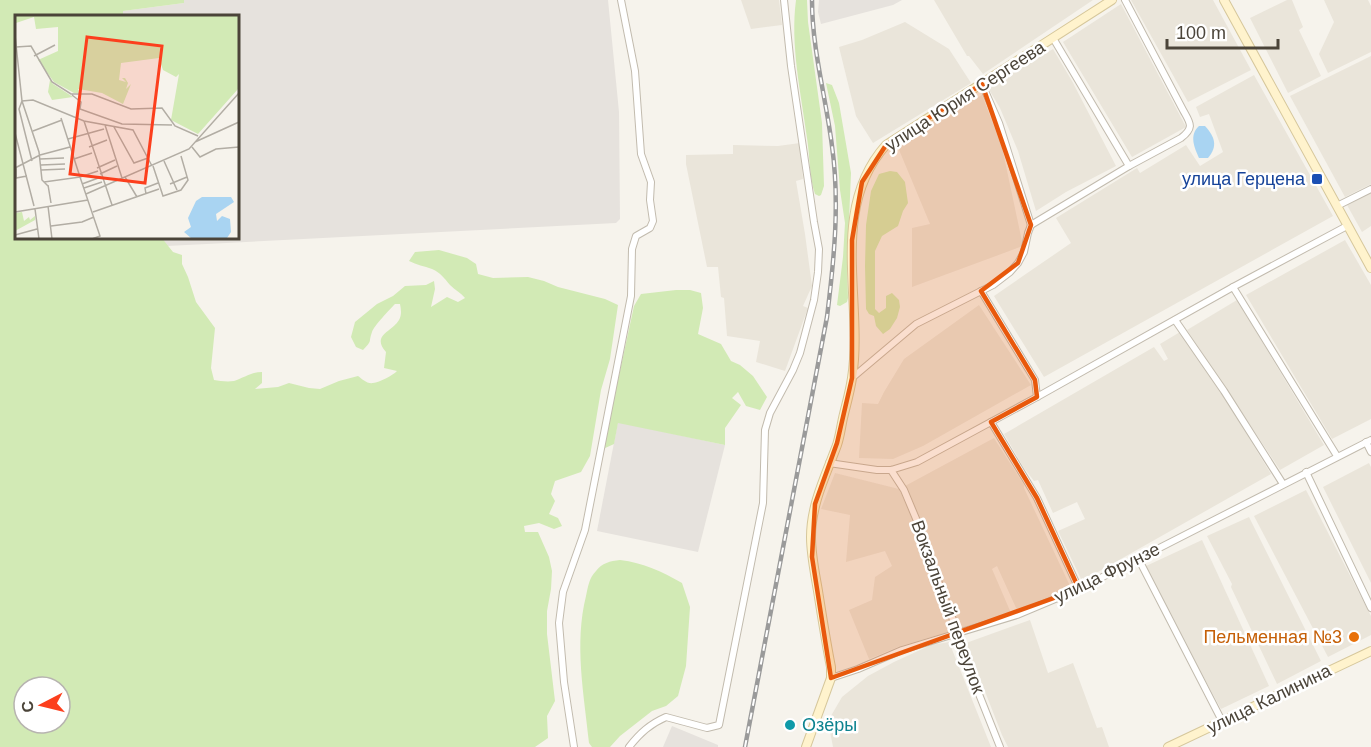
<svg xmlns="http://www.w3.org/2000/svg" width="1371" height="747" font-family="Arial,sans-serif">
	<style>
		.residential { fill: #eae5da }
		.industrial { fill: #e6e2dd }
		.green { fill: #d2eab5; fill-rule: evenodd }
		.water { fill: #a9d4f2 }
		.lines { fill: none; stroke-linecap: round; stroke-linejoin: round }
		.street-casing { stroke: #c2bbae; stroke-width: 8 }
		.secondary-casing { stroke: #d6c79b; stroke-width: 10 }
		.street { stroke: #fff; stroke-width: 6 }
		.secondary { stroke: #fff3cd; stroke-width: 8 }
		.rail-casing { stroke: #9a9a9a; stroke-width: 4.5 }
		.rail { stroke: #fff; stroke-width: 2; stroke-dasharray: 7; stroke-linecap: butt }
		.marked { fill: #e8590c; fill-opacity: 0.2; stroke: #e8590c; stroke-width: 4.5; stroke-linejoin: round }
		.transit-dot { fill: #1a4fb4; stroke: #fff; stroke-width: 2 }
		.food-dot { fill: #e8710a; stroke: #fff; stroke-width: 2 }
		.culture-dot { fill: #0f9aa8; stroke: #fff; stroke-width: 2 }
		.labels { text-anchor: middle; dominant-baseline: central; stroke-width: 5; stroke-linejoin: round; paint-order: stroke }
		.street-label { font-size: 18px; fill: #4b4439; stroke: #fff }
		.transit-label { font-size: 18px; fill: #164399; stroke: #fff; text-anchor: end }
		.food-label { font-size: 18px; fill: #c56008; stroke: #fff; text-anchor: end }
		.culture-label { font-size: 18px; fill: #0d838f; stroke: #fff; text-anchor: start }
		.inset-road { fill: none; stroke: #b2ada4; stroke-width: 1.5 }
		.view { fill: #fc3f1d; fill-opacity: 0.15; stroke: #fc3f1d; stroke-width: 3 }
		.inset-edge { fill: none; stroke: #4b4439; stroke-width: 3 }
	</style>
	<rect width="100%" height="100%" fill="#f6f3ec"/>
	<!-- residential -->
	<g class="residential">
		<path d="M741,0H779L782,25L751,29Z"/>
		<path d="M934,0H1093L983,74L969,56H967Z"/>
		<path d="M1131,0H1213L1251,70L1188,102Z"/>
		<path d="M1287,0H1292L1303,27L1299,30L1321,76L1288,93L1250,18Z"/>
		<path d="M1324,0H1368L1371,6V52L1328,73L1319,54L1334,22Z"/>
		<path d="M1121,4L1186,127L1132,157L1063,42Z"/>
		<path d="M905,22L949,49L971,83L873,143L856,116L839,47L862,40Z"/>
		<path d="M1053,49L1072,81L1116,166L1066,192L1036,211L1018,151L1000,108L988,88Z"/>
		<path d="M1371,56V184L1345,197L1290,96Z"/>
		<path d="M1254,75L1333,216L1044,377L994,296L1071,243L1056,218L1137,168L1140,173L1186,145L1200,166L1223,152L1209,114L1200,117L1196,107Z"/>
		<path d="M982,95L1002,147L1023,246L912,287V228L930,224L897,145L943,115Z"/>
		<path d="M800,143L803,179L796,181L805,234L812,286L803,306L808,308L785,371L756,362L760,341L727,336L724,298L721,297L718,267H707L686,164V155L733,154V145L778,146Z"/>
		<path d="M1371,193V226L1362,232L1347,205Z"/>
		<path d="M1345,240L1371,285V419L1332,439L1246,295Z"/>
		<path d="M1237,300L1324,445L1280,470L1187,330Z"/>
		<path d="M979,305L1031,385L923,446L893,459L859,458L862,403L878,404L884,392L904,359Z"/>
		<path d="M1180,332L1222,394L1271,474L1082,581L1058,531L1085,519L1077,502L1053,513L1038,480L1034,481L1024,468L1004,434L1154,347L1164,361L1168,359L1160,344Z"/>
		<path d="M994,438L1024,485V488L1071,588L1048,599L1017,610L997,566L992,569L1011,613L960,629L934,565L929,542L905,486Z"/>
		<path d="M1369,463L1371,467V583L1323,487Z"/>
		<path d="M835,473L899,489L909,509L939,594L954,630L898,647L869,659L849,610L872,600L875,577L892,566L885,551L846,562L850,515L821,509Z"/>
		<path d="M1306,490L1371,616V635L1328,657L1254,516Z"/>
		<path d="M1249,517L1321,661L1277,684L1231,587L1232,584L1207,536Z"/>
		<path d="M1202,540L1269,686L1221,709L1182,638L1146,566Z"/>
		<path d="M1030,620L1048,673L1073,663L1097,728L1102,727L1109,747H1008L1002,735L966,643Z"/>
		<path d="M949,642L991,747H833L828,721L842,697L868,676L894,662L931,645Z"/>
	</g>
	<!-- industrial -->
	<g class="industrial">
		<path d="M184,0H608L619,112L620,219L616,223L147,247L146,237H237V16H123V11L184,3Z"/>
		<path d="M819,0H902L893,5L821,24L818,12Z"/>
		<path d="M618,422L725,445L698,552L597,531Z"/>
		<path d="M672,726L718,745V747H663Z"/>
	</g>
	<!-- green -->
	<g class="green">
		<path d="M0,0H184V3L123,11V16H16V237H161L173,252L182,255V264L188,277L196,302L215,328L211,368L214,380C220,381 227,382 234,381C244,378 251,372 262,372V383L255,389L278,387L289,383L309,388L320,389L339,381L358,376C362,379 367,384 373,383C380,382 392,376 397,371L384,368L386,352C371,335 392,332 399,320C402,315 401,309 400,304H395C390,309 374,326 372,332C368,343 373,340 363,350L356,347L351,337L355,322L377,304L393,296L405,286L426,285L434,281L435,289L431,307L447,297L458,302L465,298C461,293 455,290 450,285C444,278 441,273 432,269C424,266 417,265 409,261L415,252L439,250L467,258L476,264L478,274L493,278L528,277L544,281L558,287L605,299L618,305L610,359L601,390L590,456L581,472L555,481L551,494L555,501L549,514L558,518L562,526L554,529L539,523L524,526L525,532H538L549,557L552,571L551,589L547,611V634L555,701L547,716L548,738L535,747H0ZM24,687H60V723H24Z"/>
		<path d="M796,0H807L808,22L822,123L824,186L821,195L819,196L815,194C809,176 810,157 807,138C801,93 790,45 796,0Z"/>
		<path d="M826,83L832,85L839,103L851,173L847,268L848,298L847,302L840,306L837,305L843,257L845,223L840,190L835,126Z"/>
		<path d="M890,171L897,172L905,182L908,203L903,211L898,226L882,236L875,251V309L879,313L886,308V296L892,293L899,300L900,307L897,318L890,329L883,334L876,326L874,316L869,314L866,309L865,266L866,225L871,191L879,174Z"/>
		<path d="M676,290H690L701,293L703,308L698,334L721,344L731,361L740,365L753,376L767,397L760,410L746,406L738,392L732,398L741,405L725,428V445L618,423L614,444L603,449L634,306L641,294Z"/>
		<path d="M620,560C644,563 661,571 682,583L690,607L686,666L678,696L666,706L652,711L620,736L610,747H592L589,743C584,694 574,644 586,596C588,587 589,578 596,571C602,563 610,561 620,560Z"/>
	</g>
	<!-- water -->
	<path class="water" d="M1199,126H1205C1215,137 1218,146 1208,158H1199C1194,147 1189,135 1199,126Z"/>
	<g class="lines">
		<!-- street casing -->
		<g class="street-casing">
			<g id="street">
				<path d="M1053,38L1129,166"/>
				<path d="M982,84L999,123L1031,225"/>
				<path d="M1337,206L1371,189"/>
				<path d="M1233,287L1337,456"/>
				<path d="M981,291L1035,380L1037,397"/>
				<path d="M1175,320L1224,391L1283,484"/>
				<path d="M852,378L916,324L993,285L1010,272L1018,263L1024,252L1028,233L1031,225L1129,166L1181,138C1195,127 1190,123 1183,110L1125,0"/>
				<path d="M991,422L1037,498L1079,589"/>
				<path d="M1366,442L1371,452"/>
				<path d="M829,463L877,470H891L917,462L1037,397L1233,287L1347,226"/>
				<path d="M891,470L904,490L925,540L929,557L958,633L965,659L1000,747"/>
				<path d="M1306,472L1371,608"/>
				<path d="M1138,558L1222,721"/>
				<path d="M831,678L858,669L902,650L1017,615L1079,589L1371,440"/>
				<path d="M574,747L564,682L559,623L563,592L585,530L631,296L632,249L636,236L650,228L653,221L650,200L651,182L641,154L635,71L621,0"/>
				<path d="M629,747C640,733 650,724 666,717L707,728L719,725L763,503L765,430L770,413L793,370L800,353L814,300L818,272L819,249L814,222L791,66L784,0"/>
			</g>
		</g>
		<!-- secondary casing -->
		<g class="secondary-casing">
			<g id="secondary">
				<path d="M1224,0L1371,268"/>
				<path d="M806,747L831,678V667C826,642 822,616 818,591C815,573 811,555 811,537C811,504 826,475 837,445C840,436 841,427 843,418C846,405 850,392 852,378C864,301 828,210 886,145L1112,0"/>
				<path d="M1168,747L1371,651"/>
			</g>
		</g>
		<!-- street -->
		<use href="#street" class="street"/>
		<!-- secondary -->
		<use href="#secondary" class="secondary"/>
		<!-- rail casing -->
		<g class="rail-casing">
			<path id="rail" d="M745,747L827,317C834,260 840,203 832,146C826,98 812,49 812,0"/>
		</g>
		<!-- rail -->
		<use href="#rail" class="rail"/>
	</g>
	<!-- marked area -->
	<path class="marked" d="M982,84L1031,225L1018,263L981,291L1035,380L1037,397L991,422L1037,498L1079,589L831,678L812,557L815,504L837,443L852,378V240L862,182L886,145Z"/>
	<!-- markers -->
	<rect class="transit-dot" x="1311" y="173" width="12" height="12" rx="3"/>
	<circle class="food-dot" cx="1354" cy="637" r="6"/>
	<circle class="culture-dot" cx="790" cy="725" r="6"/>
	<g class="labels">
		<!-- street labels -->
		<g class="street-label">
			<text transform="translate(965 96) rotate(-33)">улица Юрия Сергеева</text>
			<text transform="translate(1107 573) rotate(-26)">улица Фрунзе</text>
			<text transform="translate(948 607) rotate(70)">Вокзальный переулок</text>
			<text transform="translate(1269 699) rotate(-26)">улица Калинина</text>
		</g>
		<!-- transit labels -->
		<g class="transit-label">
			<text x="1305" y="179">улица Герцена</text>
		</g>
		<!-- food labels -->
		<g class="food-label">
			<text x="1342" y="637">Пельменная №3</text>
		</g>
		<!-- culture labels -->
		<g class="culture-label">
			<text x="802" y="725">Озёры</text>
		</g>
	</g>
	<!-- overview -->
	<g transform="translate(15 15)">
		<rect width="224" height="224" fill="#f6f3ec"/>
		<path d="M0,0H223V74L183,119L156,105L164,59L161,62L148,55L144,43L106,48L104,65L111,67L107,63H110L113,68L111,74L116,69L108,89L87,78L63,74L64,78H59L39,67L23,45L43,36V12L21,14L19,2L1,8V11ZM35,65L38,69L58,82L37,85L33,77ZM7,197L9,206L14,202L15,205L20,201V205L0,216V198Z" fill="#d2eab5"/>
		<path d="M187,182H216L219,187L201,199L202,206L207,201L215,204L216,217L212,223H176L169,217L176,212L173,203L181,186Z" fill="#a9d4f2"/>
		<path class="inset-road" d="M0,20L7,86L24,137L27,165L33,171M1,32L16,31L37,67L56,79H77L116,94L147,93L160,111L183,121M19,41L40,30M57,80L66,87L65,94L107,109L157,110M7,86L18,85L69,106L118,115L137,151M7,86L4,94L17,146M46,103L65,162L83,156M69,106L97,190M90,110L107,163M99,112L119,148L133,143M18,116L47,105M0,118L19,191M53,124L89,114M180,127L224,107M74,132L92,125M177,132L185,142L201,134L224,132M25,140L55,132M25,144L49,143M59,144L77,138M149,146L162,175M26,150L50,149M138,151L148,181L166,175L173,165L166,141M0,153L25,140M1,153V163L12,161M82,153L100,145M26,155L50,154M85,159L102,151M110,162L122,182M29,167L65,162L85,221L77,224M67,169L86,162M155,169L172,162M33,170L36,188M69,173L87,167M71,179L174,134L224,78M131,179L130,173L143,168M33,191L37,224M20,194L24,224M0,197L73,185M78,197L144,174M36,211L67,207L79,202M0,220L22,214"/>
		<path class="view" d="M72,22L147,31L130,168L55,159Z"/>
		<rect width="224" height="224" class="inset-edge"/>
	</g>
	<!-- north arrow -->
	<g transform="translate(42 705) rotate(263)"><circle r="28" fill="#ffffff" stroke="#b7b4b0" stroke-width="1.5"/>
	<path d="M0-4.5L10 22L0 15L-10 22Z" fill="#fc3f1d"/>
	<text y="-9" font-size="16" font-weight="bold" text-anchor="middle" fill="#4b4439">С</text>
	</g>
	<!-- scale -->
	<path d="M1167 39v9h111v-9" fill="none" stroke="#4b4439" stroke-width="3"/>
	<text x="1176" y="39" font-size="18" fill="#4b4439" stroke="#ffffff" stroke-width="4.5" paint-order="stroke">100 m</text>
</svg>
